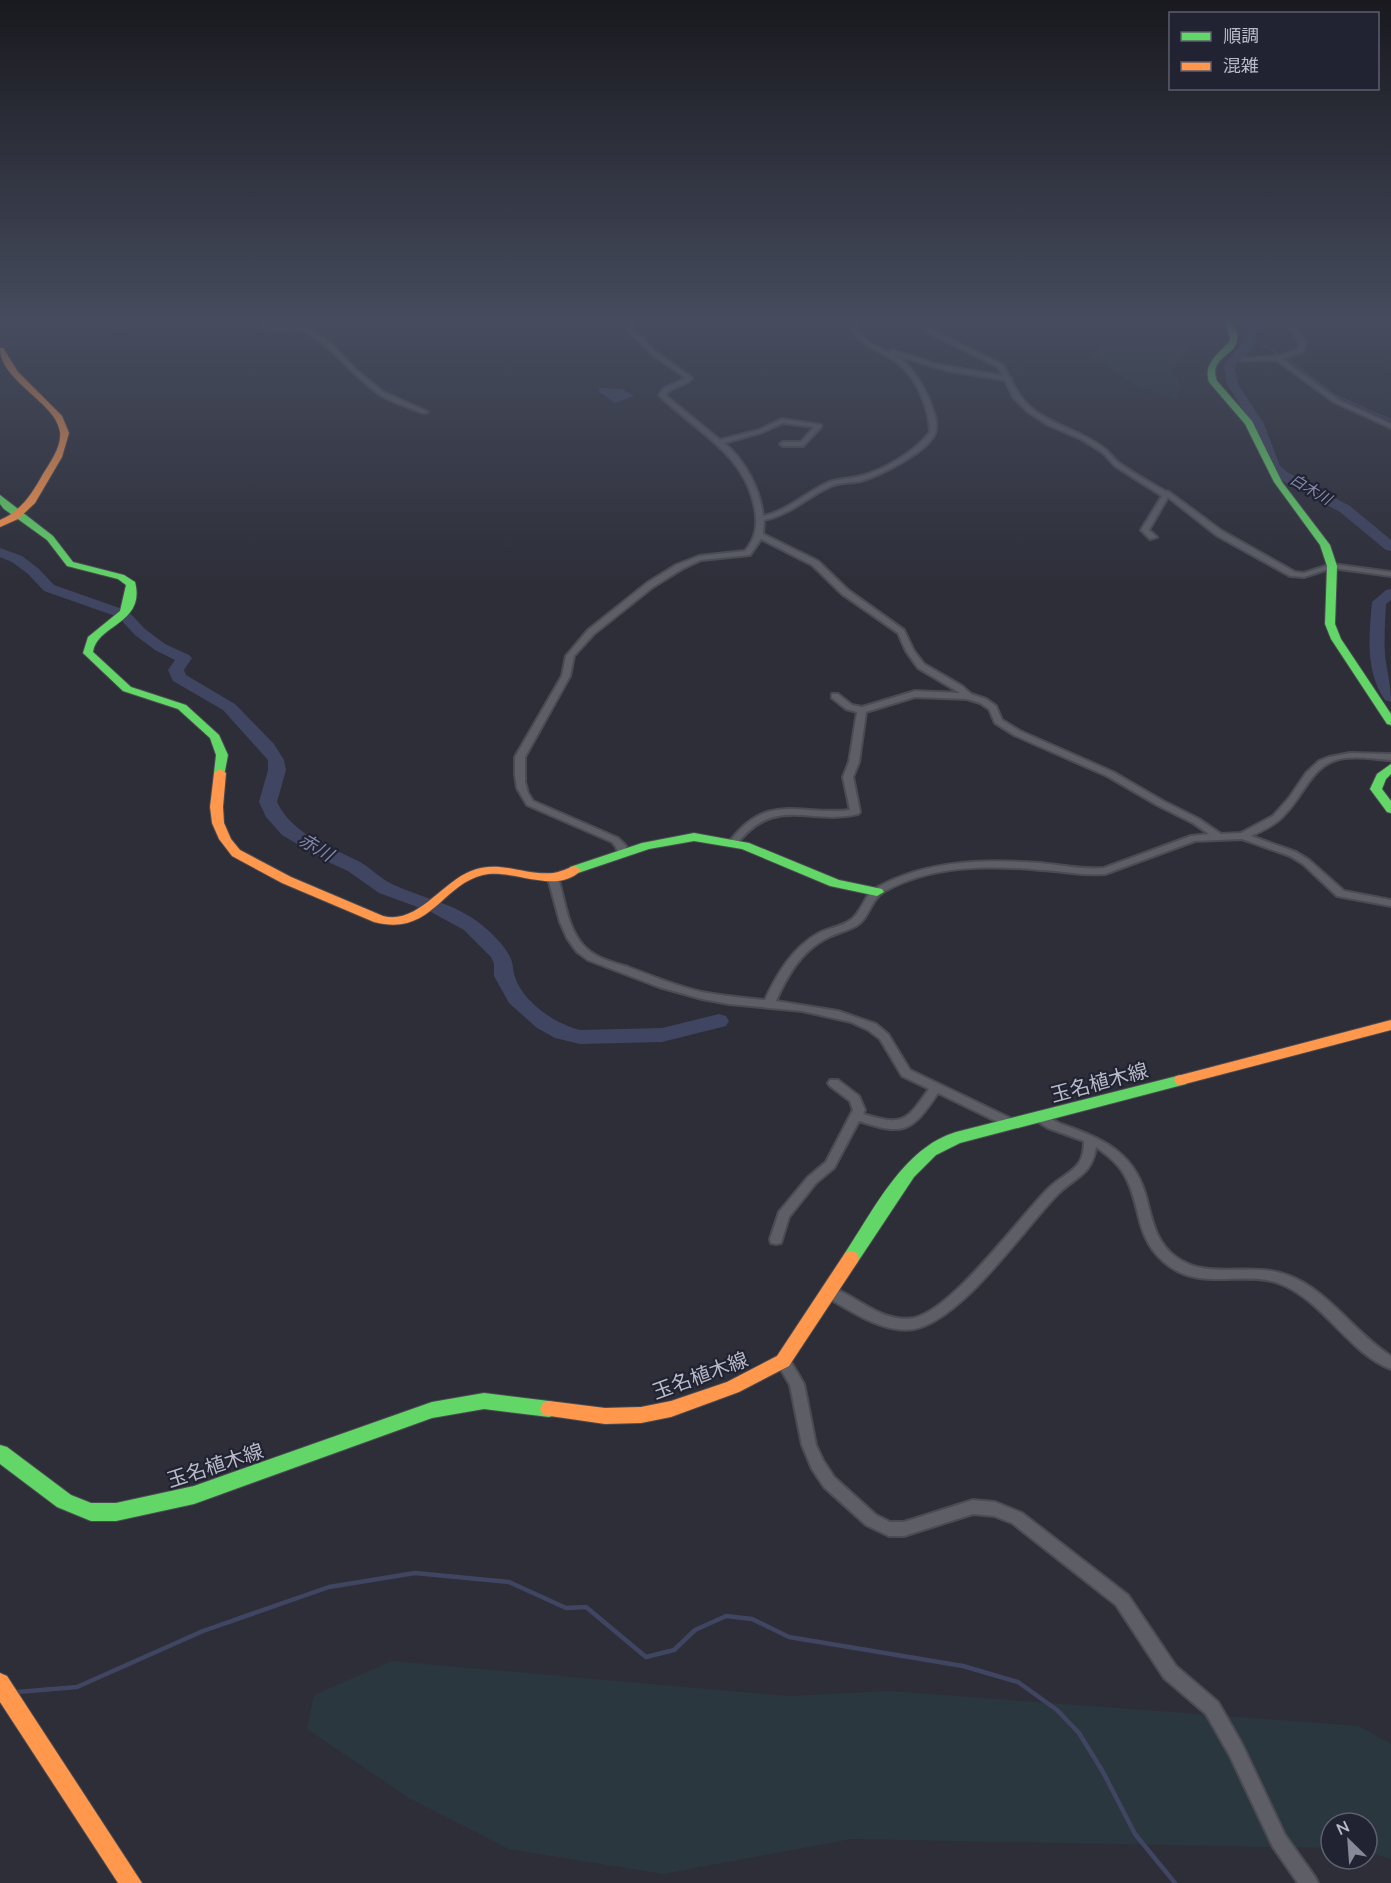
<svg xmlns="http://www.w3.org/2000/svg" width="1391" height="1883" font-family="Mulish,'Noto Sans JP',sans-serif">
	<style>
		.green { fill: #2b373e }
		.water { fill: #404561 }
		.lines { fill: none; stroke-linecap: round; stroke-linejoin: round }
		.stream-far1 { stroke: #404561; stroke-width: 1.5 }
		.stream { stroke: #404561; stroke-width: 4.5 }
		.river { fill: #404561; fill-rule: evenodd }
		.street-casing { stroke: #4b4b52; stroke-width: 4 }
		.fast-casing { stroke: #4b4b52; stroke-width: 2 }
		.slow-casing { stroke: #4b4b52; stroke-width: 2 }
		.street { fill: #5d5e66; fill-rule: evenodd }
		.fast { fill: #63d668; fill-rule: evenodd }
		.slow { fill: #ff974d; fill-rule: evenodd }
		.labels { text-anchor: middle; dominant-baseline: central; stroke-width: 4.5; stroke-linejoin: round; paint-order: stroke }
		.far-water-label { font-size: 15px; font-style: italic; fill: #8489ab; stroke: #212332 }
		.water-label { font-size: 18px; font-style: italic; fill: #8489ab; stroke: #212332 }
		.near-street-label { font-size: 20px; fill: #b8bac8; stroke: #212332 }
	</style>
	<rect width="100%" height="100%" fill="#2d2e38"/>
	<!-- green -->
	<g class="green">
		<path d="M1131,320H1190L1197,334L1171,371L1181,386L1177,400L1138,388L1093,354L1121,333Z"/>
		<path d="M392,1661L788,1696L889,1691L1359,1726L1391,1744V1859L1367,1852V1823H1331V1848L851,1839L663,1874L509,1849L409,1798L307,1729L314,1695Z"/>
	</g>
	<!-- water -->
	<path class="water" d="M600,388L622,389L634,396L615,403L598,391Z"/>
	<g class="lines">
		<!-- stream-far1 -->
		<path class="stream-far1" d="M1251,338L1292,362L1335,395L1391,420"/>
		<!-- stream -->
		<path class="stream" d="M17,1692L77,1687L203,1631L329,1587L415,1573L509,1582L566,1608L586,1607L646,1657L674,1650L695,1630L726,1616L752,1619L789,1637L963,1666L1018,1682L1057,1710L1079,1733L1103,1772L1135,1834L1175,1883"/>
		<!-- river -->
		<g class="river">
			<path d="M1249,320H1259L1260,327L1250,352L1236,364L1235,369L1238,384L1264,424L1280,466L1287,472L1350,506L1391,540V551L1386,550L1340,512L1277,478L1271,471L1262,456L1252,424L1227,384L1224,366C1233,351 1252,341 1249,320Z"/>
			<path d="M0,548L22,556L38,568L54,585L128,611L145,629L165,644L189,655L192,658L184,670L186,675L235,704L274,744L284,760L286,770L277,802C293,835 329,846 360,862C372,869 382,880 394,885C422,898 453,903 478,922C489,930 503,944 509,955C514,963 512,969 515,977C523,1002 555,1024 580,1030L662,1028L719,1014L726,1016L729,1021L726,1026L662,1042L580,1044L555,1038L537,1028L509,1003L494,976V964L491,957L464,930L431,912L379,893L348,871L324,860L282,835L266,817L259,802L268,770V760L223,710L173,681L168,670L175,660L155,650L135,635L118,617L44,591L28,574L12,562L0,557Z"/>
			<path d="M1391,589V600L1386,604C1385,621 1384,638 1385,655C1387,671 1391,686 1391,702L1385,700C1365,671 1369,636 1372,602L1386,590Z"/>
		</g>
		<!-- street casing -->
		<g class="street-casing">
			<g id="street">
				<path d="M137,320H149L120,327L117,325Z"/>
				<path d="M262,320H269L265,323L268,326L306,327L332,344L355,369L383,392L428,412L423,413C408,407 389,402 376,392C351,373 333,348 306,332C292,323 273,338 258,323Z"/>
				<path d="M628,320H634L633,329L657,353L692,378C686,387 672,385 665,395L720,440L759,430L782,419L821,425V427L803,446H783L780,444L783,442H801L814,427L783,423L763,432L724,443C745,460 760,489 763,516C788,511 806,492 829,482C838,479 847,479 856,477C880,473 915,452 930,432C929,407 915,372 892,359C877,349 861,346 851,329L853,320H859L857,329L868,342L889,353L892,350L935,364L1003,376L998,367L923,330L919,320H925L928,328L1003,365L1009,377L1012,379L1011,380C1032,426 1070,422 1105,449C1111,454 1115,461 1122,465C1136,475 1151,483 1165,491L1169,492L1222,531L1295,572L1304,573L1332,564L1391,572V576L1332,568L1304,577L1290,576L1216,535L1168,497L1149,530L1157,537L1150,539L1141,530L1162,496L1115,466L1102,452L1081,439L1048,425L1028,412L1013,397L1005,380L949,371L895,355C911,365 921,382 929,399C932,408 938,420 936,430C933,450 879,476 861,481C852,483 843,482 834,485C809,495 791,515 764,520L763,534L818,561L848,590L904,630L914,651L924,664L962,686L971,694L986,699L996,706L1002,720L1020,731L1113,772L1163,801L1199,819L1221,834L1241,833L1273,816L1289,798L1306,773L1319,761L1329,757L1350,753L1391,754V760C1373,759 1353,755 1336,760C1311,768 1303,796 1286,813C1277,824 1264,830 1251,836L1296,852L1309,860L1344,891L1391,900V906L1337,896L1303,864L1290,856L1242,839L1195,841L1105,874C1084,876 1063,871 1041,870C989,865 932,865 885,891C870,899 870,918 856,926C847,931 836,933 827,938C801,951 787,976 776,1001L838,1011L876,1024L888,1034L910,1070L1016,1121L1018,1124L1016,1127H1008L938,1093C912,1132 904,1136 859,1121L834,1168L816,1183L789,1217L781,1243L776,1244L771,1243L770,1239L779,1212L808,1177L826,1162L853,1110L850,1101L830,1086L828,1083L830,1080H838L859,1096L865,1110L863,1114C903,1126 906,1122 929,1089L902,1076L880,1039L868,1030L851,1022L802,1011L729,1004L702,999L659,987L588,960L577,952L567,938L560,922L549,882L546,878L547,876H555L559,881C565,902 568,928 583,945C594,958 612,962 628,967C652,976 676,986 702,992C723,996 744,998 765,1000C777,974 793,947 819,933C829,928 840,927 849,921C863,913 863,894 878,887C927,860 986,859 1040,863C1061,865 1082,870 1104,868L1191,836L1209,834L1193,823L1157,805L1107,776L1014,735L995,723L989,709L980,703L967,699L915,697L866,712L859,762L853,777L860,812L858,814C809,826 775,794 736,845H730L728,843L730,841C768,791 801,816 850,810L843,777L849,762L857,712L846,709L832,698V694H838L852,705L862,707L915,691L960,693L918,668L906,651L898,633L842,594L812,565L761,539L750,555L701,560L682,569L653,587L594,634L574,656L570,676L525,757V782L528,793L533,801L618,838L626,846L627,853L625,855H619L616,847L612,842L527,805L517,788L515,775V757L562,676L566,656L588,630L647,583L676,565L699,556L745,551C756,538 758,525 755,509C745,453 695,431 659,395L664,388L686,378L653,355L628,331Z"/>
				<path d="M1284,320H1290L1306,343L1303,352L1282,359L1338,400L1391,424V428L1334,402L1276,360L1241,361V359L1243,358L1279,356L1298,350L1300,343Z"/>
				<path d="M1041,1114C1048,1116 1054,1121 1061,1124C1100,1138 1132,1150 1145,1193C1152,1217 1154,1241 1176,1257C1208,1281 1251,1261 1287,1275C1329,1290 1354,1333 1391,1356V1369C1350,1354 1325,1303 1283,1285C1245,1268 1200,1294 1164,1262C1134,1236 1142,1206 1125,1176C1118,1163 1107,1155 1096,1147C1092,1176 1074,1177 1057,1195C1023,1230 962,1320 914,1329C883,1334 851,1311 825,1296L823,1292L825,1288L830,1287C858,1296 882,1324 914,1318C953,1309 1018,1219 1048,1189C1057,1179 1071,1174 1079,1163C1083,1157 1084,1148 1084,1141L1048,1128L1037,1121L1035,1118L1037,1115Z"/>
				<path d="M783,1355L788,1357L804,1384L816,1445L823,1460L834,1477L876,1515L890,1522H904L973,1500L995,1502L1022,1513L1128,1595L1176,1666L1218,1702L1242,1744L1285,1835L1315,1877L1318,1883H1298L1273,1847L1230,1756L1206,1714L1164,1678L1116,1605L1012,1523L994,1516L973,1514L904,1536H889L866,1525L824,1487L812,1469L802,1445L790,1385L776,1361L778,1357Z"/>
			</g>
		</g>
		<!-- fast casing -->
		<g class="fast-casing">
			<g id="fast">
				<path d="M1224,320H1232C1234,326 1238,334 1237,339C1236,356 1208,357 1217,381L1252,421L1282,482L1330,545L1337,566L1335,624L1341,639L1391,714V725L1387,724L1331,639L1325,624L1327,566L1320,545L1274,482L1245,424L1209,382C1203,364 1218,354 1229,342L1230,338Z"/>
				<path d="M0,495L53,536L73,562L124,575L135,582C146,624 97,624 93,652L131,687L186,705L219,735L228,755L224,776H216L214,773L216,755L210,738L178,709L123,691L83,653L88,637L120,611L126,585L118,579L67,566L47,540L4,509L0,504Z"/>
				<path d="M1391,764V774L1386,779L1382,789L1391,801V813L1387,812L1370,789L1377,774Z"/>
				<path d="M694,833L749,843L839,880L882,889L884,892L877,896L830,886L742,849L694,841L649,849L575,874L569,870L570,867L642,843Z"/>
				<path d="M1181,1075L1186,1076L1188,1080L1186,1084L960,1143L936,1155L914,1177L857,1263L851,1265L845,1263L843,1258L845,1253C874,1210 903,1148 956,1132Z"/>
				<path d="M484,1393L549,1401L555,1403L558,1409L555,1415L549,1417L484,1409L432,1418L194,1504L116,1521H91L57,1507L0,1464V1445L7,1447L71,1495L91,1503H116L194,1486L432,1402Z"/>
			</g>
		</g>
		<!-- slow casing -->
		<g class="slow-casing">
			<g id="slow">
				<path d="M0,348H3L18,372L62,416L69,433L62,457L35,503L18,519L0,527V520C21,511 32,494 43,474C50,463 62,446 60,432C57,403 0,381 0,348Z"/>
				<path d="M220,769L226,773L223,807L224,823L231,839L240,850L291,877L383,916C417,925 442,882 471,871C499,859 525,876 553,873C561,872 568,868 575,866L581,870C557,896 513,868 483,875C441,885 431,937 374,922L282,883L232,856L219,839L212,823L210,807L214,773Z"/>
				<path d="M1391,1020V1030L1181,1085L1176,1084L1174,1080L1176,1076L1181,1075Z"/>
				<path d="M851,1251L857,1253L859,1258L857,1263L789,1366L739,1392L671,1417L641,1423L605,1424L543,1415L540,1409L543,1403L549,1401L605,1408L641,1407L671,1401L727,1382L777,1356L845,1253Z"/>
				<path d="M0,1673L7,1676L142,1883H118L0,1702Z"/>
			</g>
		</g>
		<!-- street -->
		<use href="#street" class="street"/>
		<!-- fast -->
		<use href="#fast" class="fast"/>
		<!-- slow -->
		<use href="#slow" class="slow"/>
	</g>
	<!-- sky -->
	<linearGradient id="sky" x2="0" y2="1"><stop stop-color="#19191f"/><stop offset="0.55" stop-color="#464c5e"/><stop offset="1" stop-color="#464c5e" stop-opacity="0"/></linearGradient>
	<rect width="1391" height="584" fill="url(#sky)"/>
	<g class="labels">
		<!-- far-water labels -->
		<g class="far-water-label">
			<text transform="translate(1311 489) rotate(31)">白木川</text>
		</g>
		<!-- water labels -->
		<g class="water-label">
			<text transform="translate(316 847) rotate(31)">赤川</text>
		</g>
		<!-- near-street labels -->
		<g class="near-street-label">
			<text transform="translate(1099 1082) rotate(-15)">玉名植木線</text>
			<text transform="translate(700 1375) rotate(-20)">玉名植木線</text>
			<text transform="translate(215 1465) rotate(-18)">玉名植木線</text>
		</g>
	</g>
	<!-- legend -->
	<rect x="1169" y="12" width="210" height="78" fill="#212332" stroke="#5d5f6e" stroke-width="1.5"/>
	<rect x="1181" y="32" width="30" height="9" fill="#63d668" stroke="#5d5f6e" stroke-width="1.5"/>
	<text x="1223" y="42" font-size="18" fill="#b8bac8">順調</text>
	<rect x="1181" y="62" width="30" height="9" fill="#ff974d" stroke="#5d5f6e" stroke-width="1.5"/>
	<text x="1223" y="72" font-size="18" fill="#b8bac8">混雑</text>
	<!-- north arrow -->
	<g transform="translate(1349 1841) rotate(335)"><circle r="28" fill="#212332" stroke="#5d5f6e" stroke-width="1.5"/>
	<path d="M0-4.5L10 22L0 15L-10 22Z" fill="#878996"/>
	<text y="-9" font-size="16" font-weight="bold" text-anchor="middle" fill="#b8bac8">N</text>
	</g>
</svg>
